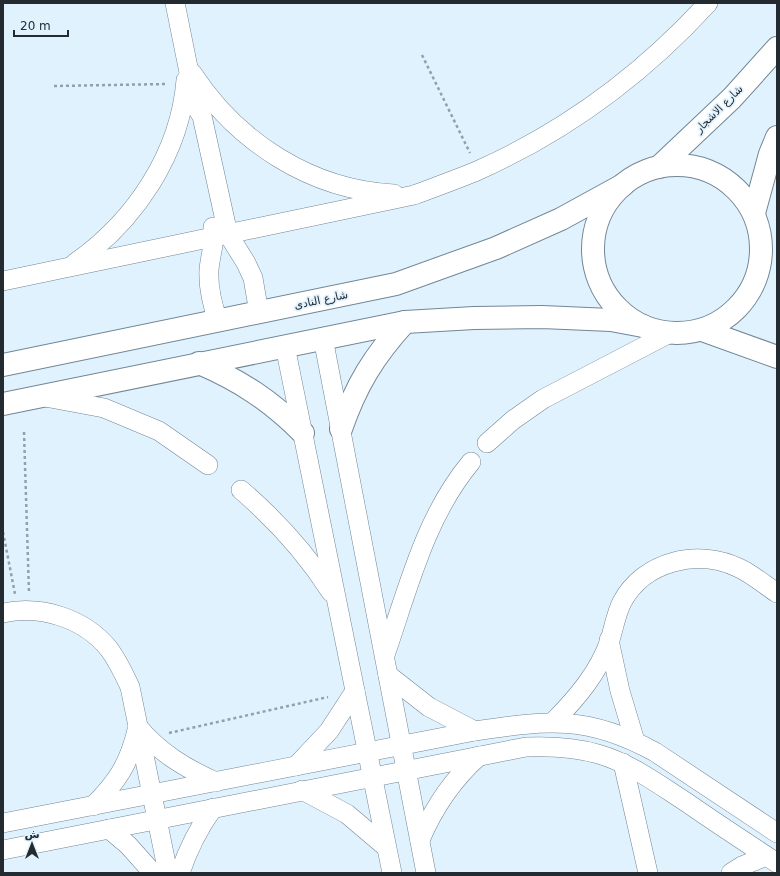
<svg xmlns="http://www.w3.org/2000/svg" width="780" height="876" font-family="'DejaVu Sans','Noto Sans Arabic',sans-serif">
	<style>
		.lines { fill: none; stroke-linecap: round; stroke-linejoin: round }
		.street-casing { stroke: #728694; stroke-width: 20 }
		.secondary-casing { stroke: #728694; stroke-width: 24 }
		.path { stroke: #93a0ab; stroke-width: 2.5; stroke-dasharray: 3 3; stroke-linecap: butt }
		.street { stroke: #fff; stroke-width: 19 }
		.secondary { stroke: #fff; stroke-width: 22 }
		.labels { text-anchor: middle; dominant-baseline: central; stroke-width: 3.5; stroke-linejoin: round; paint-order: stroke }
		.street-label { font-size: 11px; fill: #232b31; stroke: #e1f2ff }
	</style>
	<rect width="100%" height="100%" fill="#e1f2ff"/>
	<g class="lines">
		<!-- street casing -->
		<g class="street-casing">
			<g id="street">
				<path d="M175,3L196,107L202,116L228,234L246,263L253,278L259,313"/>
				<path d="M192,73C237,142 311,190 394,194"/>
				<path d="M213,227C216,241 210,255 209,270C208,288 212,304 218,321"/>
				<path d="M75,263C135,221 180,154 186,80"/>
				<path d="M3,281L414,195C435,187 458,179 479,170C566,131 644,73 708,3"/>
				<path d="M323,338L426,873"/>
				<path d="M285,346L392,873"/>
				<path d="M45,397L104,408L159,431L208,465"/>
				<path d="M487,443L513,420L543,399L670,333"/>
				<path d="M241,490C276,520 306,553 331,592"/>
				<path d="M3,613C41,605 84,618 109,649C118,661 124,674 130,687L168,873"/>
				<path d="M609,640L620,691L635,741"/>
				<path d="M385,655C408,589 425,517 471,462"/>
				<path d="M388,675L429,707L475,731"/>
				<path d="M553,722C577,698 599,672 610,640C614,627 616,614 622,602C644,561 698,548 739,568C752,574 765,585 777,593"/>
				<path d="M138,727C160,753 185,768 216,782"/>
				<path d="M623,763L648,873"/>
				<path d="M296,766L329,731L355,691"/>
				<path d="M302,790L347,814L386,847"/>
				<path d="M93,806C117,782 129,764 137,730"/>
				<path d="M3,823L475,731C548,720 588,715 655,752L777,833"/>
				<path d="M109,829L128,845L153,873"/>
				<path d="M420,840C434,807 452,780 479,756"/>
				<path d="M3,850L526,747C550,746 574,747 598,754C630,763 658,784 686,802C716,823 747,843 777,863"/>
				<path d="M180,873C188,849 198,829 213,808"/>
				<path d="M731,873L742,866L766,856"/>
			</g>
		</g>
		<!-- secondary casing -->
		<g class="secondary-casing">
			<g id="secondary">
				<circle cx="677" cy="249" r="84"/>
				<path d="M659,167L732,98L777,48"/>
				<path d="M754,213L770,154L777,137"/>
				<path d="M702,330L777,357"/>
				<path d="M199,363C241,381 271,401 303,433"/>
				<path d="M3,365L396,284L496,248L561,219L623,185"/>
				<path d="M3,404L405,322L474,318L542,317L611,320L643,326"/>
				<path d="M341,429C356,385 374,356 405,322"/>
			</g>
		</g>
		<!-- path -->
		<g class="path">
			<path d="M422,55L470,153"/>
			<path d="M54,86L167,84"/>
			<path d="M24,432L29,593"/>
			<path d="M3,532L15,594"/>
			<path d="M169,733L328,697"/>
		</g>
		<!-- street -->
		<use href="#street" class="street"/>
		<!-- secondary -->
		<use href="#secondary" class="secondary"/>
	</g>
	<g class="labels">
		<!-- street labels -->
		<g class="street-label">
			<text transform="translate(719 109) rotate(-45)">شارع الاشجار</text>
			<text transform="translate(321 300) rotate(-12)">شارع النادى</text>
		</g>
	</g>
	<!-- border -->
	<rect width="780" height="876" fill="none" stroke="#232b31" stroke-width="8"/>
	<!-- north arrow -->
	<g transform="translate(32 844)" stroke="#e1f2ff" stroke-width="3" paint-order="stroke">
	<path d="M0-3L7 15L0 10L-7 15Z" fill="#232b31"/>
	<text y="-6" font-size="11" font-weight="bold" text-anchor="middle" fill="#232b31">ش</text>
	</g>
	<!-- scale -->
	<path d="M14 30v6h54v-6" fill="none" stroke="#232b31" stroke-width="2"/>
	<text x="20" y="30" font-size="12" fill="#232b31" stroke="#e1f2ff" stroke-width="3" paint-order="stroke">20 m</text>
</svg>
